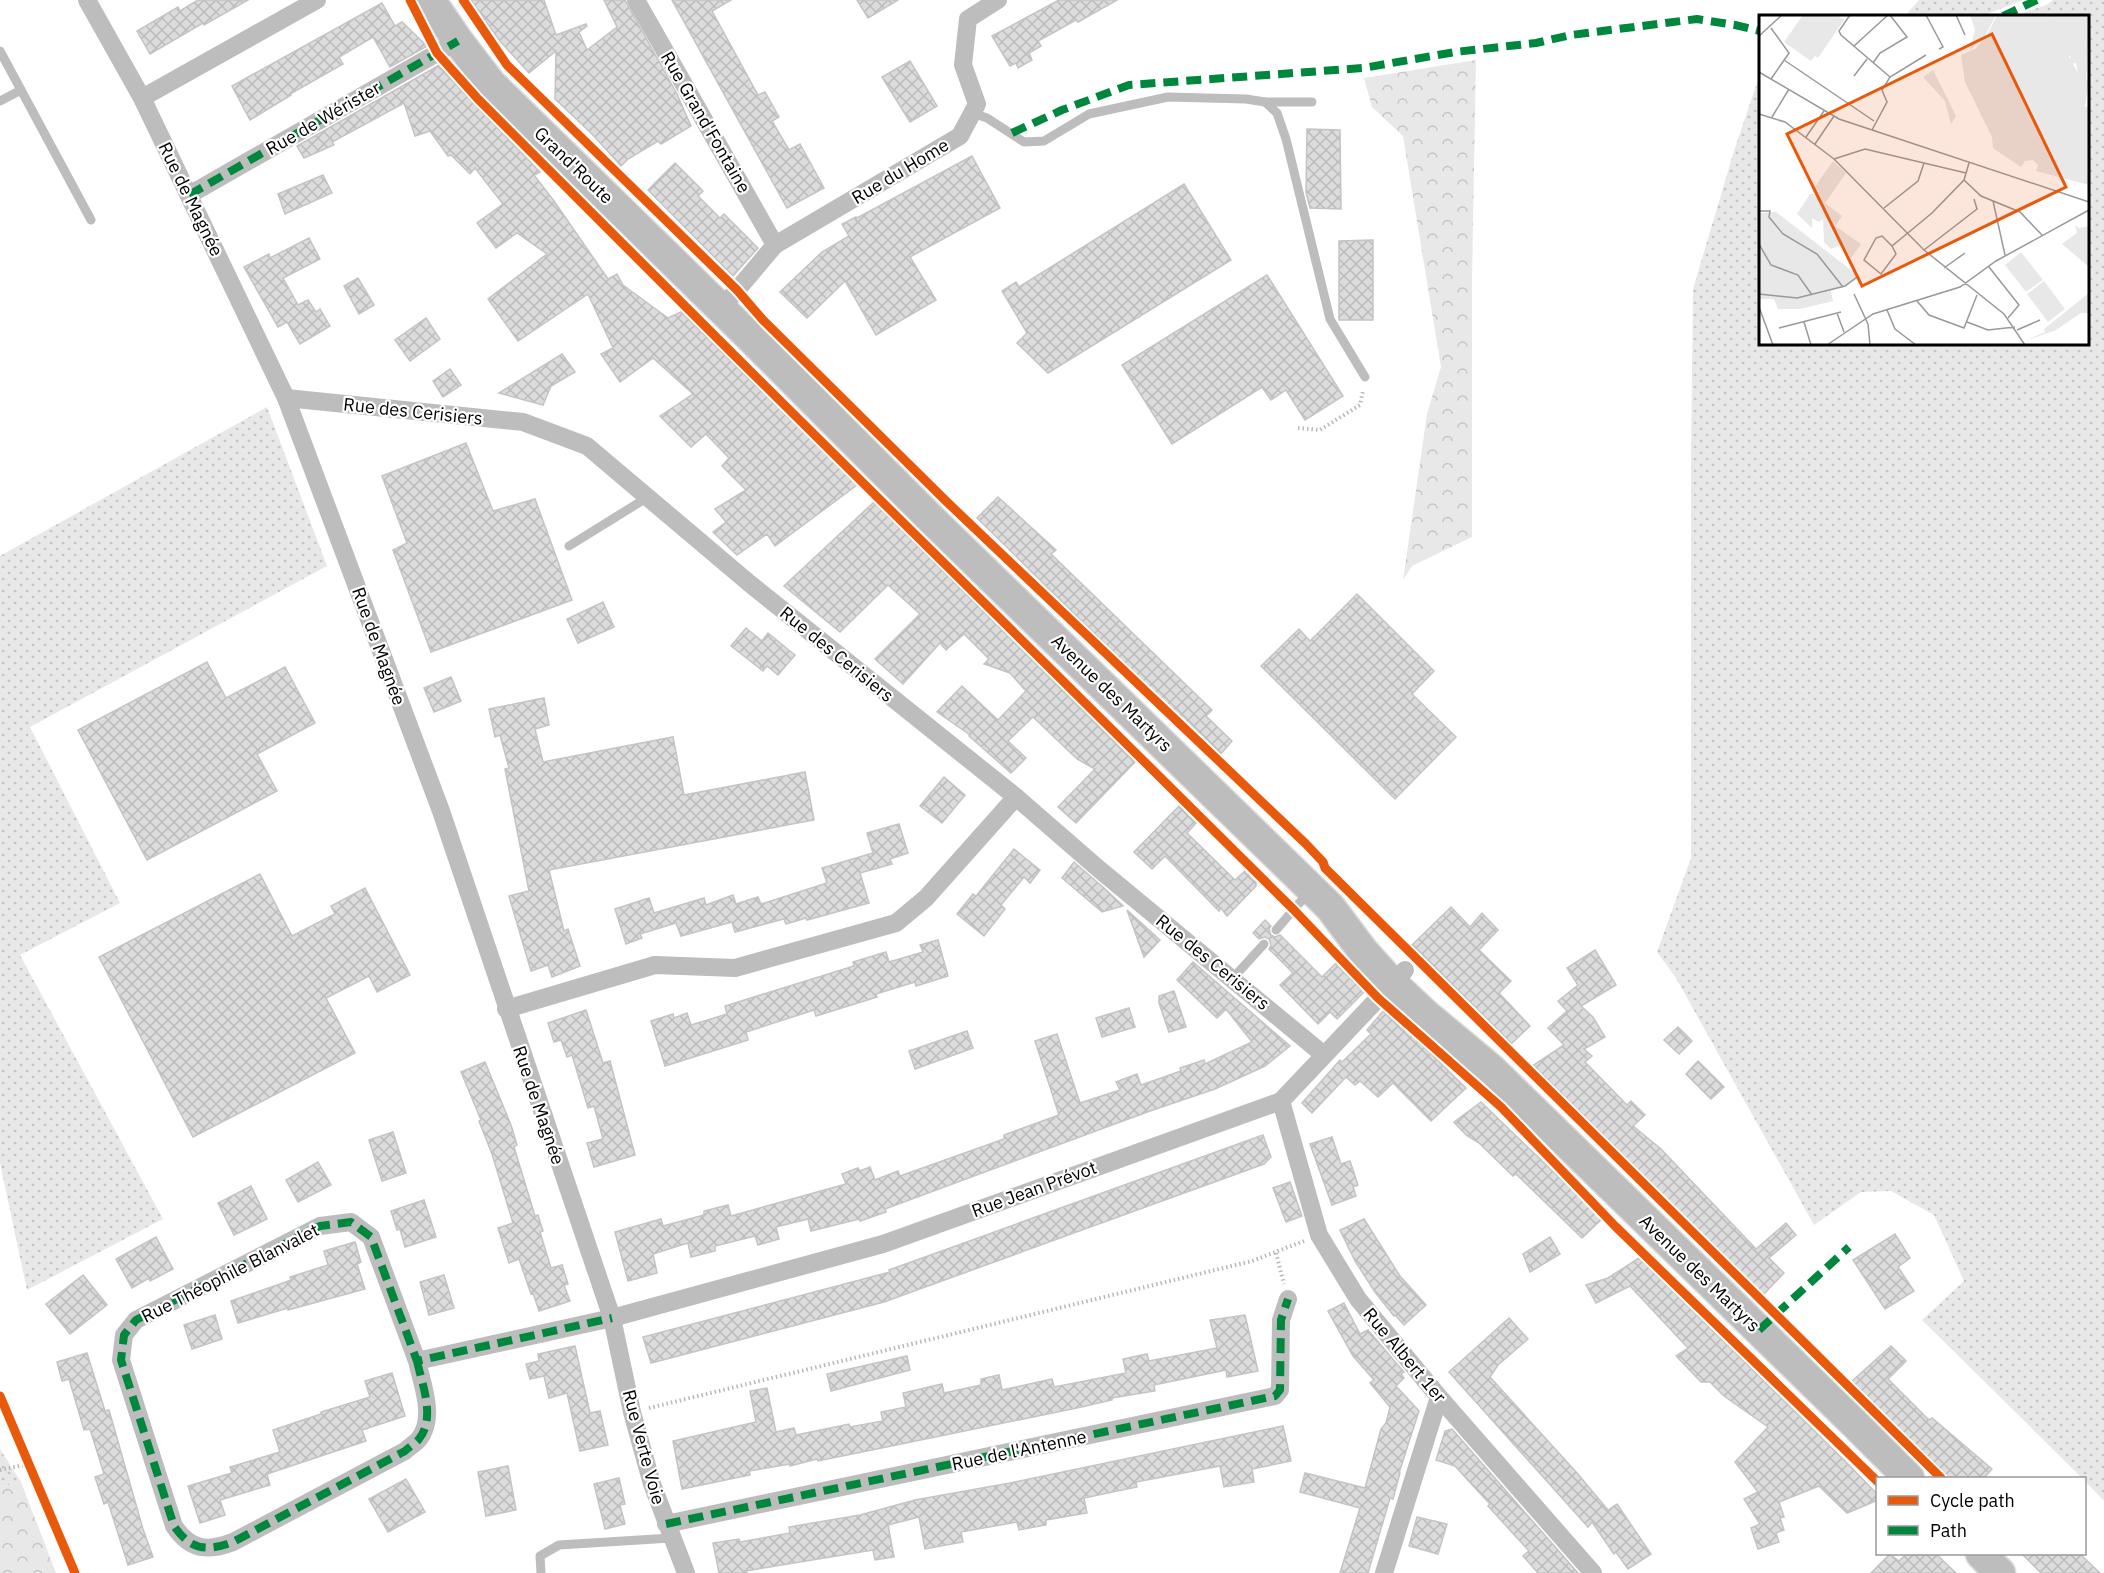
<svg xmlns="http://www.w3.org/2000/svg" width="2104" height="1573" font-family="'IBM Plex Sans',sans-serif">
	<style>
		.grass { fill: url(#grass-dots) }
		.forest { fill: url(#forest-crowns) }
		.building { fill: url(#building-cross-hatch); stroke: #c4c4c4; stroke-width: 1.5 }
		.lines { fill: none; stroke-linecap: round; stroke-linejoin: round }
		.primary-casing { stroke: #dbdbdb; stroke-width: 33 }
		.path { stroke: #b8b8b8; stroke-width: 4; stroke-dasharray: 1.5 3; stroke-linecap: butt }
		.service { stroke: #bdbdbd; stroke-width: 9 }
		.minor { stroke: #bdbdbd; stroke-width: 18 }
		.primary { stroke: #bdbdbd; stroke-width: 30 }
		.quiet { stroke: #00873e; stroke-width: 8; stroke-dasharray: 15 8; stroke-linecap: butt }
		.cycleway-casing { stroke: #fff; stroke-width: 13 }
		.cycleway { stroke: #e8590c; stroke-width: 9 }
		.labels { text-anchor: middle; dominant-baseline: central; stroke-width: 4.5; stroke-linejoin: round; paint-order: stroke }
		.street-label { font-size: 18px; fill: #000; stroke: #fff }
		.inset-road { fill: none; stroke: #999; stroke-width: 1.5 }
		.view { fill: #e8590c; fill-opacity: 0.15; stroke: #e8590c; stroke-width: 3 }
		.inset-edge { fill: none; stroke: #000; stroke-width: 3 }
	</style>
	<defs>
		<pattern id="grass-dots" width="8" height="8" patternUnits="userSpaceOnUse" patternTransform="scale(1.5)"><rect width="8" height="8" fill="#e8e8e8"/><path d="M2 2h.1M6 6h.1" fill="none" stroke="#c5c5c5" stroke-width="1.8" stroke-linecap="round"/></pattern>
		<pattern id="forest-crowns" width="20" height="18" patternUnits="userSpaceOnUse" patternTransform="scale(1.5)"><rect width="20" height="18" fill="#e8e8e8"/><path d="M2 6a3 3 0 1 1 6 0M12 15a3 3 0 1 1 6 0" fill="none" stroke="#c5c5c5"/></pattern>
		<pattern id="building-cross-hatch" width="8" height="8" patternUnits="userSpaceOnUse" patternTransform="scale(1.5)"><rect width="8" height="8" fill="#dcdcdc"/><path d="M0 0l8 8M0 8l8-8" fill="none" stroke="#bbb"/></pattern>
	</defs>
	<rect width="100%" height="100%" fill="#fff"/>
	<!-- grass -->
	<g class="grass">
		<path d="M1919,0H2023L1982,16H1905Z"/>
		<path d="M2053,0H2104V1501L2085,1481L2084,1478H2082L1922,1320L1964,1281L1934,1215L1891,1191L1861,1192L1814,1225L1676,978L1657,952L1691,858V456L1693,289L1734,151L1760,74V344H2088V16H2014L2046,5Z"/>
		<path d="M267,407L327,566L30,727L120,903L20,955L163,1219L27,1290L0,1163V556Z"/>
		<path d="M0,1449L21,1482L0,1487Z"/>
	</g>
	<!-- forest -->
	<g class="forest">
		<path d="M1476,60L1472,278V537L1412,566L1403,580L1427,414L1441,367L1403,136L1372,107L1364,78Z"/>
		<path d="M21,1482L56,1573H0V1487Z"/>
	</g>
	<!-- building -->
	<g class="building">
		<path d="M198,0H248L204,25L203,23L150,54L137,31L178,7L180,11Z"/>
		<path d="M471,0H544L556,35L586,24L587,26L579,32L587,50L617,27L604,0H625L677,94L691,126L661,144L658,141L628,159L621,166L592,134L555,99L556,51L529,73L499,40Z"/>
		<path d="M672,0H731L712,11L758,95L765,92L779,117L772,121L789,150L800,144L824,188L787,208Z"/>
		<path d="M857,0H898L868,18Z"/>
		<path d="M1059,0H1117L1078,22L1076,20L1038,41L1041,46L1029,53L1032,60L1018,68L1016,63L1010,66L992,36Z"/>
		<path d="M382,3L395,26L402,22L427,46L390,67L373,37L339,57L343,64L290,94L291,95L250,120L232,86Z"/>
		<path d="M910,61L937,106L910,122L882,77Z"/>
		<path d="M441,64L460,89L540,172L534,175L554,201L608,279L617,274L623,285L668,318L681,312L857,485L775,546L767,534L737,555L713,532L726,522L715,509L746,490L722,466L729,458L706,434L691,447L660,416L693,394L653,358L620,382L601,354L613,348L588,294L518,341L488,299L547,254L517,233L496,248L477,223L503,204L475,168L470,174L451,155L448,156L430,131L415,136L404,103L332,142L334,145L304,158L297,146Z"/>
		<path d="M1307,129L1340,130L1341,209L1310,208L1306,192Z"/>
		<path d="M972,156L1000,208L910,257L936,300L876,335L845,281L807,318L780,292L822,252L849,236L842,224L856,217L857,218Z"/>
		<path d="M675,163L703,191L698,196L720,218L724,214L758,248L733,276L648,190Z"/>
		<path d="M323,175L332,193L285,214L278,194Z"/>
		<path d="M1184,184L1231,260L1048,373L1017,343L1027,333L1002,291L1016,282L1019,287Z"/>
		<path d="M309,238L320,259L283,278L298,305L308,300L316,312L320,309L330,326L300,344L287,322L278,327L244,267L269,254L270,258Z"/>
		<path d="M1373,240V320H1339V241Z"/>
		<path d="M1267,275L1343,396L1305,420L1286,390L1271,400L1262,387L1172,444L1122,365Z"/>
		<path d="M358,278L374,305L359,314L344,286Z"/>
		<path d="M426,318L440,339L410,361L395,340Z"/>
		<path d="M562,354L575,372L551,386L543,405L499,393Z"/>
		<path d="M450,369L461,385L443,397L433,381Z"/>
		<path d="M466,443L493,511L535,499L572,600L431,652L393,550L407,543L382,476Z"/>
		<path d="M998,497L1056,550L1051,554L1212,710L1206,716L1232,741L1219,756L977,518Z"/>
		<path d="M874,502L1135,762L1076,823L1058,807L1095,769L1077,759L1033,717L1008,741L1026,758L1011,773L969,736L970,735L937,712L962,686L998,720L1026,691L1010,673L984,664L989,659L964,634L946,650L940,643L903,684L875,659L920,614L888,585L840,632L784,586Z"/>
		<path d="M1357,594L1434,671L1412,694L1456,737L1395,799L1261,666L1299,629L1310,641Z"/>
		<path d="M603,602L614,627L578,643L567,619Z"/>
		<path d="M746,628L762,641L768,633L795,655L778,675L767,666L763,671L731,646Z"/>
		<path d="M207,662L226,698L285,667L315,723L257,754L277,791L147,860L78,730Z"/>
		<path d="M451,677L461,701L434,712L424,688Z"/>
		<path d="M544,698L549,725L535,729L543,762L673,737L684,795L805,772L814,820L549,870L564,931L568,929L580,966L552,977L548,965L531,971L509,896L529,891L505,769L509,768L500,735L495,737L489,709Z"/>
		<path d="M944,777L965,795L942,823L920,806Z"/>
		<path d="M1179,806L1196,823L1187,833L1235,880L1246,870L1256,880V886L1227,916L1221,908L1219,911L1165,856L1152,869L1134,852Z"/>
		<path d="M899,824L908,853L890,859L892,864L860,873L869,903L807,920L806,918L786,924L784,919L735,932L732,922L681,936L676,923L640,934L642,938L626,944L615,909L649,898L654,913L704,898L706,905L733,895L736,904L758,897L761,904L827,883L822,868L873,853L867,833Z"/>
		<path d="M1014,849L1040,870L1030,883L1024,877L1001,905L1005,909L984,936L957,914L973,894L976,896Z"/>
		<path d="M1074,862L1104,888L1123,906L1102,912L1062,878Z"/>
		<path d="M260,874L292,936L335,914L331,906L365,888L410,975L377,992L369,976L326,998L355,1053L193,1137L99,957Z"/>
		<path d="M1451,907L1470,927L1482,913L1498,930L1479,950L1511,981L1499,993L1530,1026L1510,1045L1411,946Z"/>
		<path d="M1127,910L1160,940L1144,957Z"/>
		<path d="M1265,920L1271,926L1269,929L1271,935L1275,937L1280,935L1322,977L1338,961L1366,990L1337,1019L1330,1012L1318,1024L1280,985L1293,973L1269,949L1271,945L1269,939L1265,937L1259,939L1253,933Z"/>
		<path d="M938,940L948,976L916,986L915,982L876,994L877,997L816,1016L814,1010L746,1032L748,1040L665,1066L651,1021L673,1014L674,1018L687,1013L691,1025L727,1014L725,1006L854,966L853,962L886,952L889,962L923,952L920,945Z"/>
		<path d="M1595,950L1616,985L1581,1006L1593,1017L1605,1037L1584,1049L1592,1056L1585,1062L1627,1105L1631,1101L1645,1115L1633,1126L1661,1149L1756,1249L1786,1223L1796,1235L1769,1258L1784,1273L1763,1295L1532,1066L1564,1045L1548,1028L1567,1011L1558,1001L1578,985L1567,968Z"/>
		<path d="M1193,962L1290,1046L1265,1066L1215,1089L1150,1111L885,1209L886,1212L860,1221L859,1219L811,1231L808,1219L776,1227L779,1239L758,1245L755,1236L715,1246V1251L691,1257L688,1243L653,1254L657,1273L628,1281L615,1232L661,1219L663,1226L704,1215V1211L728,1205L731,1216L846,1184L842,1174L858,1168L860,1171L870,1167L875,1180L898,1171L900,1176L1004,1139V1135L1059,1115L1035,1041L1057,1034L1080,1103L1120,1090L1116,1082L1137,1074L1141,1085L1181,1071L1180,1068L1204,1060L1205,1064L1252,1042L1226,1009L1217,1018L1177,980Z"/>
		<path d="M1174,991L1186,1027L1169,1032L1159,1003V996Z"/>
		<path d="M1129,1008L1135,1027L1102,1037L1096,1018Z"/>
		<path d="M1385,1009L1466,1088L1431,1121L1393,1083L1378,1097L1360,1081L1355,1085L1346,1077L1312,1113L1302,1103L1340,1060L1342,1062L1371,1034L1367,1030Z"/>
		<path d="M586,1010L603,1063L610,1061L635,1155L594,1167L587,1143L603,1139L594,1106L588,1108L572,1055L567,1057L561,1040L554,1042L548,1023Z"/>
		<path d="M1678,1027L1692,1041L1679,1054L1664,1040Z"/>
		<path d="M967,1031L973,1048L915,1069L909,1051Z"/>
		<path d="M1698,1061L1724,1087L1711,1099L1686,1074Z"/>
		<path d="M485,1062L511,1125L517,1145L514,1147L535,1216L538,1215L543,1231L540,1232L551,1268L562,1265L568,1284L564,1285L570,1301L539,1311L533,1293L531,1294L519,1259L509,1263L498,1228L513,1223L492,1154L479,1121L481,1120L461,1072Z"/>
		<path d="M1481,1102L1602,1219L1582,1238L1516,1174L1513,1176L1479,1143L1466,1135L1454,1122Z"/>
		<path d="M393,1132L406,1173L382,1181L369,1140Z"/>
		<path d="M1263,1135L1271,1157L1264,1164L884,1302L651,1363L643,1337L890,1272L889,1270Z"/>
		<path d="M1332,1137L1341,1164L1350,1161L1358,1185L1353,1187L1356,1196L1332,1205L1310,1144Z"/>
		<path d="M318,1162L331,1185L298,1202L286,1180Z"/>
		<path d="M1290,1182L1302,1216L1286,1222L1273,1188Z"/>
		<path d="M251,1186L267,1219L234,1235L218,1203Z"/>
		<path d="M424,1200L436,1237L405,1247L400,1229L397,1230L391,1211Z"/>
		<path d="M1364,1219L1400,1276L1426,1305L1404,1325L1395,1315L1394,1316L1375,1292L1355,1261L1340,1230Z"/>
		<path d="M1895,1234L1910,1258L1898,1267L1914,1291L1885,1309L1853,1260Z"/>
		<path d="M156,1237L173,1269L150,1281L149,1278L132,1288L116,1259Z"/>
		<path d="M1550,1237L1560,1254L1530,1272L1523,1254Z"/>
		<path d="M355,1242L361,1262L357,1264L365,1289L288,1310V1308L238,1323L231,1301L280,1284L291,1280L290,1277L328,1265L324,1251Z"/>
		<path d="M1639,1258L1850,1466L1878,1495V1500L1847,1513L1819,1486L1779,1502L1784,1517L1780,1518L1784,1530L1776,1533L1779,1542L1758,1549L1751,1528L1760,1524L1744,1499L1758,1492L1735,1462L1768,1427L1724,1396L1710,1382H1701L1676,1356L1688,1348L1630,1286L1596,1303L1586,1285L1608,1278Z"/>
		<path d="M83,1275L107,1305L70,1334L46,1304Z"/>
		<path d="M444,1275L454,1308L429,1315L420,1282Z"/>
		<path d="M1344,1303L1360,1334L1368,1330L1404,1372L1401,1374L1404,1378L1396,1386L1419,1411L1399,1473H1400L1393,1499L1390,1498L1368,1573H1340L1360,1508L1300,1492L1305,1473L1365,1488L1381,1429L1386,1423L1390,1407L1370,1383L1374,1380L1353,1356L1328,1311Z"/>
		<path d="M215,1315L222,1339L192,1349L184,1325Z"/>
		<path d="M1245,1315L1258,1371L1227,1377L1226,1370L1154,1385L1155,1391L1112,1398V1400L1077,1408L872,1450L818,1461L817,1459L790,1466V1464L749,1471L750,1475L682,1489L673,1441L756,1422L750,1391L767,1388L776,1432L794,1428L796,1435L849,1424L850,1427L883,1421L881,1412L906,1407L903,1393L942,1384L944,1393L981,1385V1379L999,1375L1002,1390L1052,1379L1054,1387L1126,1373L1123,1359L1147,1354L1149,1361L1217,1348L1210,1320Z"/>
		<path d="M1509,1318L1528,1339L1498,1365L1490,1377L1577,1473L1608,1510L1617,1504L1651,1554L1628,1569L1616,1552L1614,1554L1592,1522L1588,1527L1449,1372Z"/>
		<path d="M575,1346L590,1413L600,1411L608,1445L580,1451L567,1393L549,1398L544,1376L530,1379L526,1364L539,1361L538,1354Z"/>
		<path d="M1891,1346L1906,1361L1888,1379L1929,1420L1932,1418L1992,1469L1983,1479H1946L1851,1382Z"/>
		<path d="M87,1353L105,1411L109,1410L143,1529L153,1557L128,1565L108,1502L104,1504L95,1477L104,1474L90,1429L84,1430L69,1379L62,1381L57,1362Z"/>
		<path d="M907,1356L910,1370L831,1391L827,1374Z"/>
		<path d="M392,1373L405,1416L362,1430L366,1441L267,1474L270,1485L220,1500L225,1515L200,1523L188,1486L232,1473L230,1467L280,1452L273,1430L321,1414V1412L370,1397L365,1381Z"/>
		<path d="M1283,1426L1291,1461L1252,1469L1254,1482L1224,1487L1220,1466L1136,1482L1137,1487L1084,1498L1087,1513L1046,1520V1525L1019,1530L1017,1522L961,1532L963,1542L925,1549L919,1517L888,1525L894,1557L875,1560L873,1550L746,1571L747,1573H719L713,1543L739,1539L740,1542L790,1533L789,1527L860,1515L915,1500L1010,1483Z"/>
		<path d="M1452,1429L1578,1573H1538L1523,1556L1529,1551L1488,1506L1490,1504L1475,1488L1455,1466L1436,1460L1445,1431Z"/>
		<path d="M508,1466L516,1510L486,1516L478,1472Z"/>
		<path d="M619,1478L625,1504L620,1505L625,1524L605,1529L594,1484Z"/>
		<path d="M406,1479L425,1512L388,1532L369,1499Z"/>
		<path d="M1417,1517L1447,1524L1438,1554L1409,1546Z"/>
		<path d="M1890,1554L1899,1561L1906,1554H1936L1956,1573H1871Z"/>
		<path d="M2022,1554H2080L2100,1573H2041Z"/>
	</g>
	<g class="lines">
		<!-- primary casing -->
		<g class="primary-casing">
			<g id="primary">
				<path d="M430,0L458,41L491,84L748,335L929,517L1330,907L1363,951L1392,983L1425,1014L1491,1069L1855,1424L1909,1478"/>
				<path d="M1981,1554L2000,1573"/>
			</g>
		</g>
		<!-- path -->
		<g class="path">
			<path d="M1298,428L1320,430L1360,405L1363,391"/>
			<path d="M1276,1253L1284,1284"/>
			<path d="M649,1408L1252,1261L1304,1241"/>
			<path d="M0,1470L29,1464"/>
		</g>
		<!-- service -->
		<g class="service">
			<path d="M0,51L91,220"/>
			<path d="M0,101L21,90"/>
			<path d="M1265,102L1277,113L1286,139L1330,319L1365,377"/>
			<path d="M972,113L987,118L1024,142L1044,141L1089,114L1168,97L1246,99L1265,102H1312"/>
			<path d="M569,546L648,497"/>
			<path d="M1276,930L1308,893"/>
			<path d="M1233,978L1264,944"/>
			<path d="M541,1573L540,1556L559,1545L671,1538"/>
		</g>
		<!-- minor -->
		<g class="minor">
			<path d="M87,0L142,98L286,398L441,811L612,1318L632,1412L652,1484L686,1573"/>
			<path d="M636,0L775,245"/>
			<path d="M142,98L317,0"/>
			<path d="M189,195L458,41"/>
			<path d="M721,309L775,245L960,136L977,104L963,65L968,19L998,0"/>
			<path d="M286,398L523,422L587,446L749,583L1016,797L1100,870L1324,1055"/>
			<path d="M506,1009L655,965L735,968L896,923L926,898L1016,797"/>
			<path d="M1281,1101L1319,1235L1358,1299L1439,1397L1593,1573"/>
			<path d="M417,1361C422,1384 436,1418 419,1439C416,1443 409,1447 405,1451L233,1542C207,1552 190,1550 174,1526L121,1360L124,1335L136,1320L320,1226L351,1222L371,1237L417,1361L612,1318L883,1244L1281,1101L1405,970"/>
			<path d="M666,1524L1275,1396L1280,1390L1281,1320L1288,1299"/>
			<path d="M1384,1573L1439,1397"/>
		</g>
		<!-- primary -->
		<use href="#primary" class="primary"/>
		<!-- quiet -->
		<g class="quiet">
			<path d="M2003,16L2037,0"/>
			<path d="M1012,133L1062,110L1129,85L1363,68L1455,52L1536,43L1571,35L1697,19L1735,25L1760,31"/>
			<path d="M189,195L458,41"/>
			<path d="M1759,1330L1849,1247"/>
			<path d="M417,1361C422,1384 436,1418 419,1439C416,1443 409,1447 405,1451L233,1542C207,1552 190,1550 174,1526L121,1360L124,1335L136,1320L320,1226L351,1222L371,1237L417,1361L612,1318"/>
			<path d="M666,1524L1275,1396L1280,1390L1281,1320L1288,1299"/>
		</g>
		<!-- cycleway casing -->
		<g class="cycleway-casing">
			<g id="cycleway">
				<path d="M410,0L437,53L478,99L732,353L1294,910L1378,998L1501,1107L1615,1226L1878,1482"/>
				<path d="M463,0L507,65L737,290L763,320L947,502L1306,844L1323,862L1325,868L1941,1478"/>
				<path d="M0,1396L75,1573"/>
			</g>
		</g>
		<!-- cycleway -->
		<use href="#cycleway" class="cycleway"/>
	</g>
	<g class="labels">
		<!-- street labels -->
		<g class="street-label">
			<text transform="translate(323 118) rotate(-30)">Rue de Wérister</text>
			<text transform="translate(706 122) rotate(60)">Rue Grand'Fontaine</text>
			<text transform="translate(574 165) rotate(44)">Grand'Route</text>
			<text transform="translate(900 171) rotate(-31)">Rue du Home</text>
			<text transform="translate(191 199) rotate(64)">Rue de Magnée</text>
			<text transform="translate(413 411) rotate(6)">Rue des Cerisiers</text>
			<text transform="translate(379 646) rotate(70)">Rue de Magnée</text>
			<text transform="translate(837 654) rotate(39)">Rue des Cerisiers</text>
			<text transform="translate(1112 693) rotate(44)">Avenue des Martyrs</text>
			<text transform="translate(1213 962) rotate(39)">Rue des Cerisiers</text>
			<text transform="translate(539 1105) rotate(71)">Rue de Magnée</text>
			<text transform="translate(1034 1189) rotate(-20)">Rue Jean Prévot</text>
			<text transform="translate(230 1273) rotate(-27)">Rue Théophile Blanvalet</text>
			<text transform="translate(1700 1273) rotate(44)">Avenue des Martyrs</text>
			<text transform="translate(1405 1355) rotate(50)">Rue Albert 1er</text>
			<text transform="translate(644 1447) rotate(75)">Rue Verte Voie</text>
			<text transform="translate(1019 1450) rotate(-12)">Rue de l'Antenne</text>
		</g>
	</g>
	<!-- overview -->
	<g transform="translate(1759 15)">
		<rect width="330" height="330" fill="#fff"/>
		<path d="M211,0H237L226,21L211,35L216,15ZM238,0H290L313,48L325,66L330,64L326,91L330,93V170L277,156L279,150L274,145L266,146L262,152L234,133L233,122L206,67L202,40L216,34L227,22ZM74,146L87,158L66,188L83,201L76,211L102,229L92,243L82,230L72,234L65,227L64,204L60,207L53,203V213L38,199L51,179H56L53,176ZM17,197L101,262L88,271L72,276L74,286L41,294H19L15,284H0V198ZM316,210L320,213L330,211V252L303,229L318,218Z" fill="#e8e8e8"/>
		<path d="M290,0H330L327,76L324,78L317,48L307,50L312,42L301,36ZM174,55L197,101L192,109L186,86L164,62ZM330,278V298H322L297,315L266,326L286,317L285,314Z" fill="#e8e8e8"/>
		<path d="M44,0H78L85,5L59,43L56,41L52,46L25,27Z" fill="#e8e8e8"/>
		<path d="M262,237L284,265L267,277L246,250ZM285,266L306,294L289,307L268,279Z" fill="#e8e8e8"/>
		<path class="inset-road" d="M91,0L80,16L82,20L131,62M167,0L184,32L180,34M197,0L206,20M12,13L30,38L12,64M0,21L23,0M95,31L129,0M25,45L115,106M114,48L121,38L148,22L131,0M0,57L80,104L330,187M95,61L108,44M0,99L26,107L75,144L165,235L245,299L266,330M13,102L30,74M113,115L128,87L123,75L131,62L167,40M47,122L65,96M56,129L75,101M75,144L106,134L207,158M205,165L222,181L261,197L283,220M234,186L246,240M125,193L159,166L165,148M0,196H11L10,202L24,219L58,239L84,272M0,229L12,250L39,260L53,280M133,231L137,239L122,259L105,245L117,223L123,221L133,231L173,198L205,165L210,148M165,235L218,194L215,184M230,252L260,290L249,303M185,253L206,238M0,279L38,283L86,271L98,262M95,279L109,309L111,330M158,286L170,300L205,313L218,280M0,292L14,330M128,295L136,314L157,330M78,298L85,317M45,307L52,330M208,307L229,315L256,312M20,313L82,297M258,315L281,305M68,330L114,299L201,272L237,246L330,195"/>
		<path class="view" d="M233,19L307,172L103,271L28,119Z"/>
		<rect width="330" height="330" class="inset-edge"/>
	</g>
	<!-- legend -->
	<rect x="1876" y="1477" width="210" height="78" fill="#ffffff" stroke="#999999" stroke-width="1.5"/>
	<rect x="1888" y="1496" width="30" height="9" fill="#e8590c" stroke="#999999" stroke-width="1.5"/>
	<text x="1930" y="1507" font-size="18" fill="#000000">Cycle path</text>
	<rect x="1888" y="1526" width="30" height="9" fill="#00873e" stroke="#999999" stroke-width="1.5"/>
	<text x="1930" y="1537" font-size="18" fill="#000000">Path</text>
</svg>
